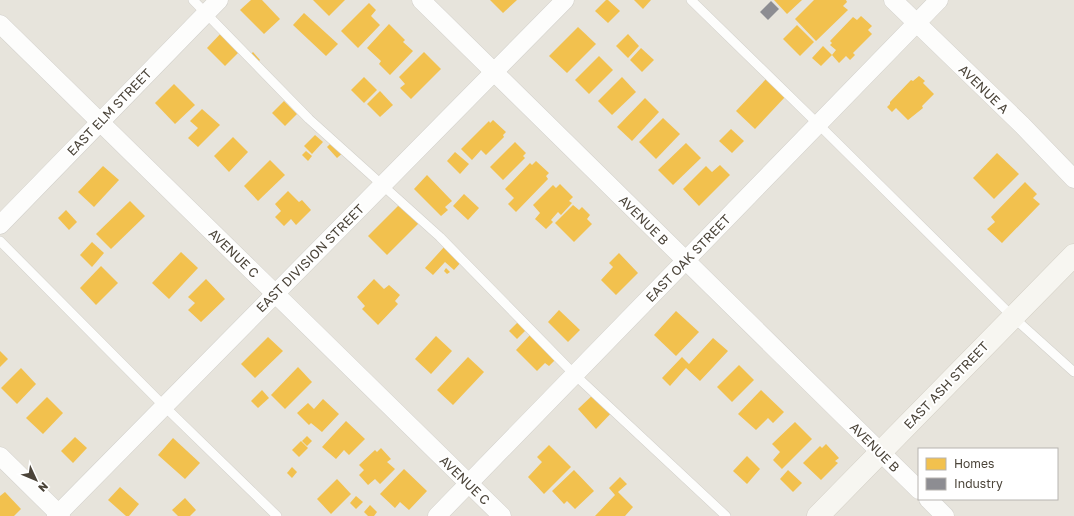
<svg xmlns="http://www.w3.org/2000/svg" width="1074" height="516" font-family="'Golos Text',sans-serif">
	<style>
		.residential { fill: #e7e4dc; fill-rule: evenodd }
		.homes { fill: #f2c14e }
		.industry { fill: #8d8d92 }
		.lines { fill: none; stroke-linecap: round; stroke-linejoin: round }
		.lane-casing { stroke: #d2d0cb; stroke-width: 10 }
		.street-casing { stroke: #d2d0cb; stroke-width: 19 }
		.secondary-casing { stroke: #d3cfc5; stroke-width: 23 }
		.lane { stroke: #fdfdfc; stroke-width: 9 }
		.street { stroke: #fdfdfc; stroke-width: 18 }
		.secondary { stroke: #f7f6f1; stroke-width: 22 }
		.labels { text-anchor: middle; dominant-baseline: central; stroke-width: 4; stroke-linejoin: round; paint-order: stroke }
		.street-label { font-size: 13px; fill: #4b4439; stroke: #fff }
	</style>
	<rect width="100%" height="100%" fill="#f4f2ee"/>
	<!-- residential -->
	<path class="residential" d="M0,0H1074V516H0ZM919,449H1057V499H919Z"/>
	<!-- homes -->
	<g class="homes">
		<path d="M251,0H262L280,19L264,34L240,10Z"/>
		<path d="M313,0H345L329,16Z"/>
		<path d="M490,0H517L503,13Z"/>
		<path d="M606,0H608L620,11L608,23L595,11Z"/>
		<path d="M634,0H651L643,9Z"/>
		<path d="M774,0H802L787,14Z"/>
		<path d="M814,0H846L847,2L843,6L848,10L816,41L795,19Z"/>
		<path d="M369,3L376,10L371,16L380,25L358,48L341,31Z"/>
		<path d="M304,13L338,44L326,56L293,25Z"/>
		<path d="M861,16L872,26L868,30L872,34L853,53L855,55L850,60L846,56L839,63L832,55L836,50L830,45L832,43L830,41L853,17L857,20Z"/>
		<path d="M389,24L405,40L403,42L413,51L390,75L379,64L381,61L367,48Z"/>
		<path d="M797,25L814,42L800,56L783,39Z"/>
		<path d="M578,27L596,44L567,73L549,56Z"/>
		<path d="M223,31L242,49L225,66L207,48Z"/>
		<path d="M628,34L639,46L628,58L616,46Z"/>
		<path d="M823,46L832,55L821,66L812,58Z"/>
		<path d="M641,48L654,60L642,72L630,60Z"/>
		<path d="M253,52L260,60L256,64L248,57Z"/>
		<path d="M424,52L441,69L411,99L400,88L405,84L399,77Z"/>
		<path d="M599,56L613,70L589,94L575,80Z"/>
		<path d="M919,76L925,81L923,83L934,94L922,106L923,108L908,120L896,108L892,112L887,107L890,104V102L911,80L913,81Z"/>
		<path d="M364,77L377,90L364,103L351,90Z"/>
		<path d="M622,77L636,92L612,115L598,101Z"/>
		<path d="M766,79L785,97L755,129L736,111Z"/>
		<path d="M174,84L195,105L175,124L155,103Z"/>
		<path d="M380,91L393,105L380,117L367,104Z"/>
		<path d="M645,98L659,112L632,141L617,127Z"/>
		<path d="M284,101L297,114L285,126L272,113Z"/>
		<path d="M202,109L220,125L198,147L188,138L198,128L190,121Z"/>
		<path d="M663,118L680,134L656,159L639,142Z"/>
		<path d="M493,120L506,132L503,135L504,137L486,155L481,150L472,160L461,149L489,121L490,123Z"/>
		<path d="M731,129L744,141L732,153L719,141Z"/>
		<path d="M315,135L323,142L312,154L304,146Z"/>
		<path d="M233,137L248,152L229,172L214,156Z"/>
		<path d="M334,140L345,151L337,158L327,147Z"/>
		<path d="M515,142L526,153L523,156L525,158L503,180L490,167Z"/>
		<path d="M686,143L701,158L673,185L658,170Z"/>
		<path d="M306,151L312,156L308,161L302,155Z"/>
		<path d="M455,152L469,164L460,174L447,161Z"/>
		<path d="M997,153L1019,174L994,199L973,178Z"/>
		<path d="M270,160L285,175L258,201L244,186Z"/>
		<path d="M536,161L549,173L546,176L548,179L516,212L508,204L514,198L505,189L530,163L532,165Z"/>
		<path d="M720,165L730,175L699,206L683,189L706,166L712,172Z"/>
		<path d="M103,166L119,180L94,207L78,192Z"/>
		<path d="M427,175L452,201L445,207L448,210L441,216L414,189Z"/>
		<path d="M1025,182L1037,194L1033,198L1040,204L1002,243L987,229L995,222L991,217Z"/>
		<path d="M560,184L573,197L569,201L572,203L561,215L558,212L551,220L553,222L546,229L535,219L540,213L533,205L553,185L556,188Z"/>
		<path d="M288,191L299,202L302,200L311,210L296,225L291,219L284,226L275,217L281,211L275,204Z"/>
		<path d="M464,194L479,208L468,220L453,206Z"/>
		<path d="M130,201L145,216L111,249L96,234Z"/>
		<path d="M402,202L421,221L387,255L368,236Z"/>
		<path d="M573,205L579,210L582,207L590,215L587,219L592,224L574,242L555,223Z"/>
		<path d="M66,210L77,222L69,230L58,218Z"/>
		<path d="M92,242L104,253L92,267L80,255Z"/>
		<path d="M445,246L462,261L454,270L445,262L433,275L425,268Z"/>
		<path d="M181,252L198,268L169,299L152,283Z"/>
		<path d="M619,253L638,273L616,295L601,280L613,267L609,263Z"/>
		<path d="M101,266L118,283L96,305L80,288Z"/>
		<path d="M446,268L450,272L447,274L444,271Z"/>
		<path d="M206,279L225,299L201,322L188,310L195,303L188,297Z"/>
		<path d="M374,279L384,289L389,285L400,295L395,301L398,304L378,325L362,309L365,306L357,297Z"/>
		<path d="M559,310L580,330L568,342L548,322Z"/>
		<path d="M676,311L699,332L676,356L654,335Z"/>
		<path d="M520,320L528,328L517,339L509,331Z"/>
		<path d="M531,334L556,359L549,366L545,363L537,371L516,350Z"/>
		<path d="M436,336L452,351L431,374L415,359Z"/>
		<path d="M268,337L283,351L255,378L241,364Z"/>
		<path d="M713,338L728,351L700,381L686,368L670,386L662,378L682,357L689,364Z"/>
		<path d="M0,351L8,359L0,367Z"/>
		<path d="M468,357L484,372L453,405L437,390Z"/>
		<path d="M739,365L754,380L732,402L717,387Z"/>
		<path d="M298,367L312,382L285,409L271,395Z"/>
		<path d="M21,368L36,384L17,404L1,388Z"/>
		<path d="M262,390L269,398L258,408L251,401Z"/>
		<path d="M761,390L784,412L773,423L768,418L756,430L738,414Z"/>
		<path d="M597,391L615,409L596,429L578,409Z"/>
		<path d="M47,397L63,413L43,434L26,418Z"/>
		<path d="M323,399L339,414L322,432L311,423L309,425L297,413L308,403L314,409Z"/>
		<path d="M346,421L365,439L349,455L344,450L336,459L322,447Z"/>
		<path d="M795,422L812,439L782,469L773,460L780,452L772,444Z"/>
		<path d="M307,436L312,441L307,446L302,441Z"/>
		<path d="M75,437L87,448L73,463L61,451Z"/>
		<path d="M173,438L200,463L185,479L158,455Z"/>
		<path d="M301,441L308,448L299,457L292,450Z"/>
		<path d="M826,444L839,458L835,461L838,463L821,480L803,463L820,446L822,448Z"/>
		<path d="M549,445L571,467L544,494L528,477L542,462L537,457Z"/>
		<path d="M381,448L391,459L387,462L395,469L380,484L375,479L368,485L359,475L364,470L359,465L375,450L377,452Z"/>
		<path d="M747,456L760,469L747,484L733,471Z"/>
		<path d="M292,467L297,472L292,478L287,473Z"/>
		<path d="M404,469L427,491L409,510L400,502L395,508L380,494Z"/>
		<path d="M574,470L594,491L575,509L567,501L564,504L552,491Z"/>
		<path d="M788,470L802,483L793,492L780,479Z"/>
		<path d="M620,477L627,484L618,492L633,507L625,516H595L615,495L609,488Z"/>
		<path d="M337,479L351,494L331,514L317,499Z"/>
		<path d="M120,487L139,504L129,516H126L108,500Z"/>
		<path d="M5,492L21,509L14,516H0V496Z"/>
		<path d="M356,496L363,502L356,509L350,503Z"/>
		<path d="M185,498L196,510L190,516H178L172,510Z"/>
		<path d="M370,505L377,512L374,516H368L364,512Z"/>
	</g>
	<!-- industry -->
	<path class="industry" d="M771,1L779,9L768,20L760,12Z"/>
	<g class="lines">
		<!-- lane casing -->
		<g class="lane-casing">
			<g id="lane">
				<path d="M193,0L309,119L440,237L575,375L726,516"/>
				<path d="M691,0L818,124L1013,317L1074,372"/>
				<path d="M0,241L164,406L277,516"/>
			</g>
		</g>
		<!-- street casing -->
		<g class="street-casing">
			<g id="street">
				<path d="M421,0L919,490"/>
				<path d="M893,0L1022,125L1074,179"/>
				<path d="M0,24L502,516"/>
				<path d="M0,225L219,0"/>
				<path d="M0,456L61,516"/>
				<path d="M928,499L945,516"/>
				<path d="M56,516L565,0"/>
				<path d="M437,516L939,0"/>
			</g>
		</g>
		<!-- secondary casing -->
		<g class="secondary-casing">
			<path id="secondary" d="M818,516L1074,255"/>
		</g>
		<!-- lane -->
		<use href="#lane" class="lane"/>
		<!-- street -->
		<use href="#street" class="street"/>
		<!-- secondary -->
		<use href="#secondary" class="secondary"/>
	</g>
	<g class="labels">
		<!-- street labels -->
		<g class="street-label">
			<text transform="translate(984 89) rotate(44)">AVENUE A</text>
			<text transform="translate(109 112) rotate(-46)">EAST ELM STREET</text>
			<text transform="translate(644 220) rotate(45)">AVENUE B</text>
			<text transform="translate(234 253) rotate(44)">AVENUE C</text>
			<text transform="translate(310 258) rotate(-45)">EAST DIVISION STREET</text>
			<text transform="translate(688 258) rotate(-46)">EAST OAK STREET</text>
			<text transform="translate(946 385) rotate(-46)">EAST ASH STREET</text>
			<text transform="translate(875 447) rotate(45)">AVENUE B</text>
			<text transform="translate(465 480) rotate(44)">AVENUE C</text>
		</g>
	</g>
	<!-- legend -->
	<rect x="918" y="448" width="140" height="52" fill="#ffffff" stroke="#b7b4b0"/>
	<rect x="926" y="458" width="20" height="12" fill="#f2c14e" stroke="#b7b4b0"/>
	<text x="954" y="468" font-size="12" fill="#4b4439">Homes</text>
	<rect x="926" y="478" width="20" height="12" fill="#8d8d92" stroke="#b7b4b0"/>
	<text x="954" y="488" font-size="12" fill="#4b4439">Industry</text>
	<!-- north arrow -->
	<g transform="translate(36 480) rotate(134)" stroke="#ffffff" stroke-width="3" paint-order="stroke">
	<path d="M0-3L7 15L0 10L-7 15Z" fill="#4b4439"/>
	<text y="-6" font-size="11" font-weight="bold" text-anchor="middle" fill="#4b4439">N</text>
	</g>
</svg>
